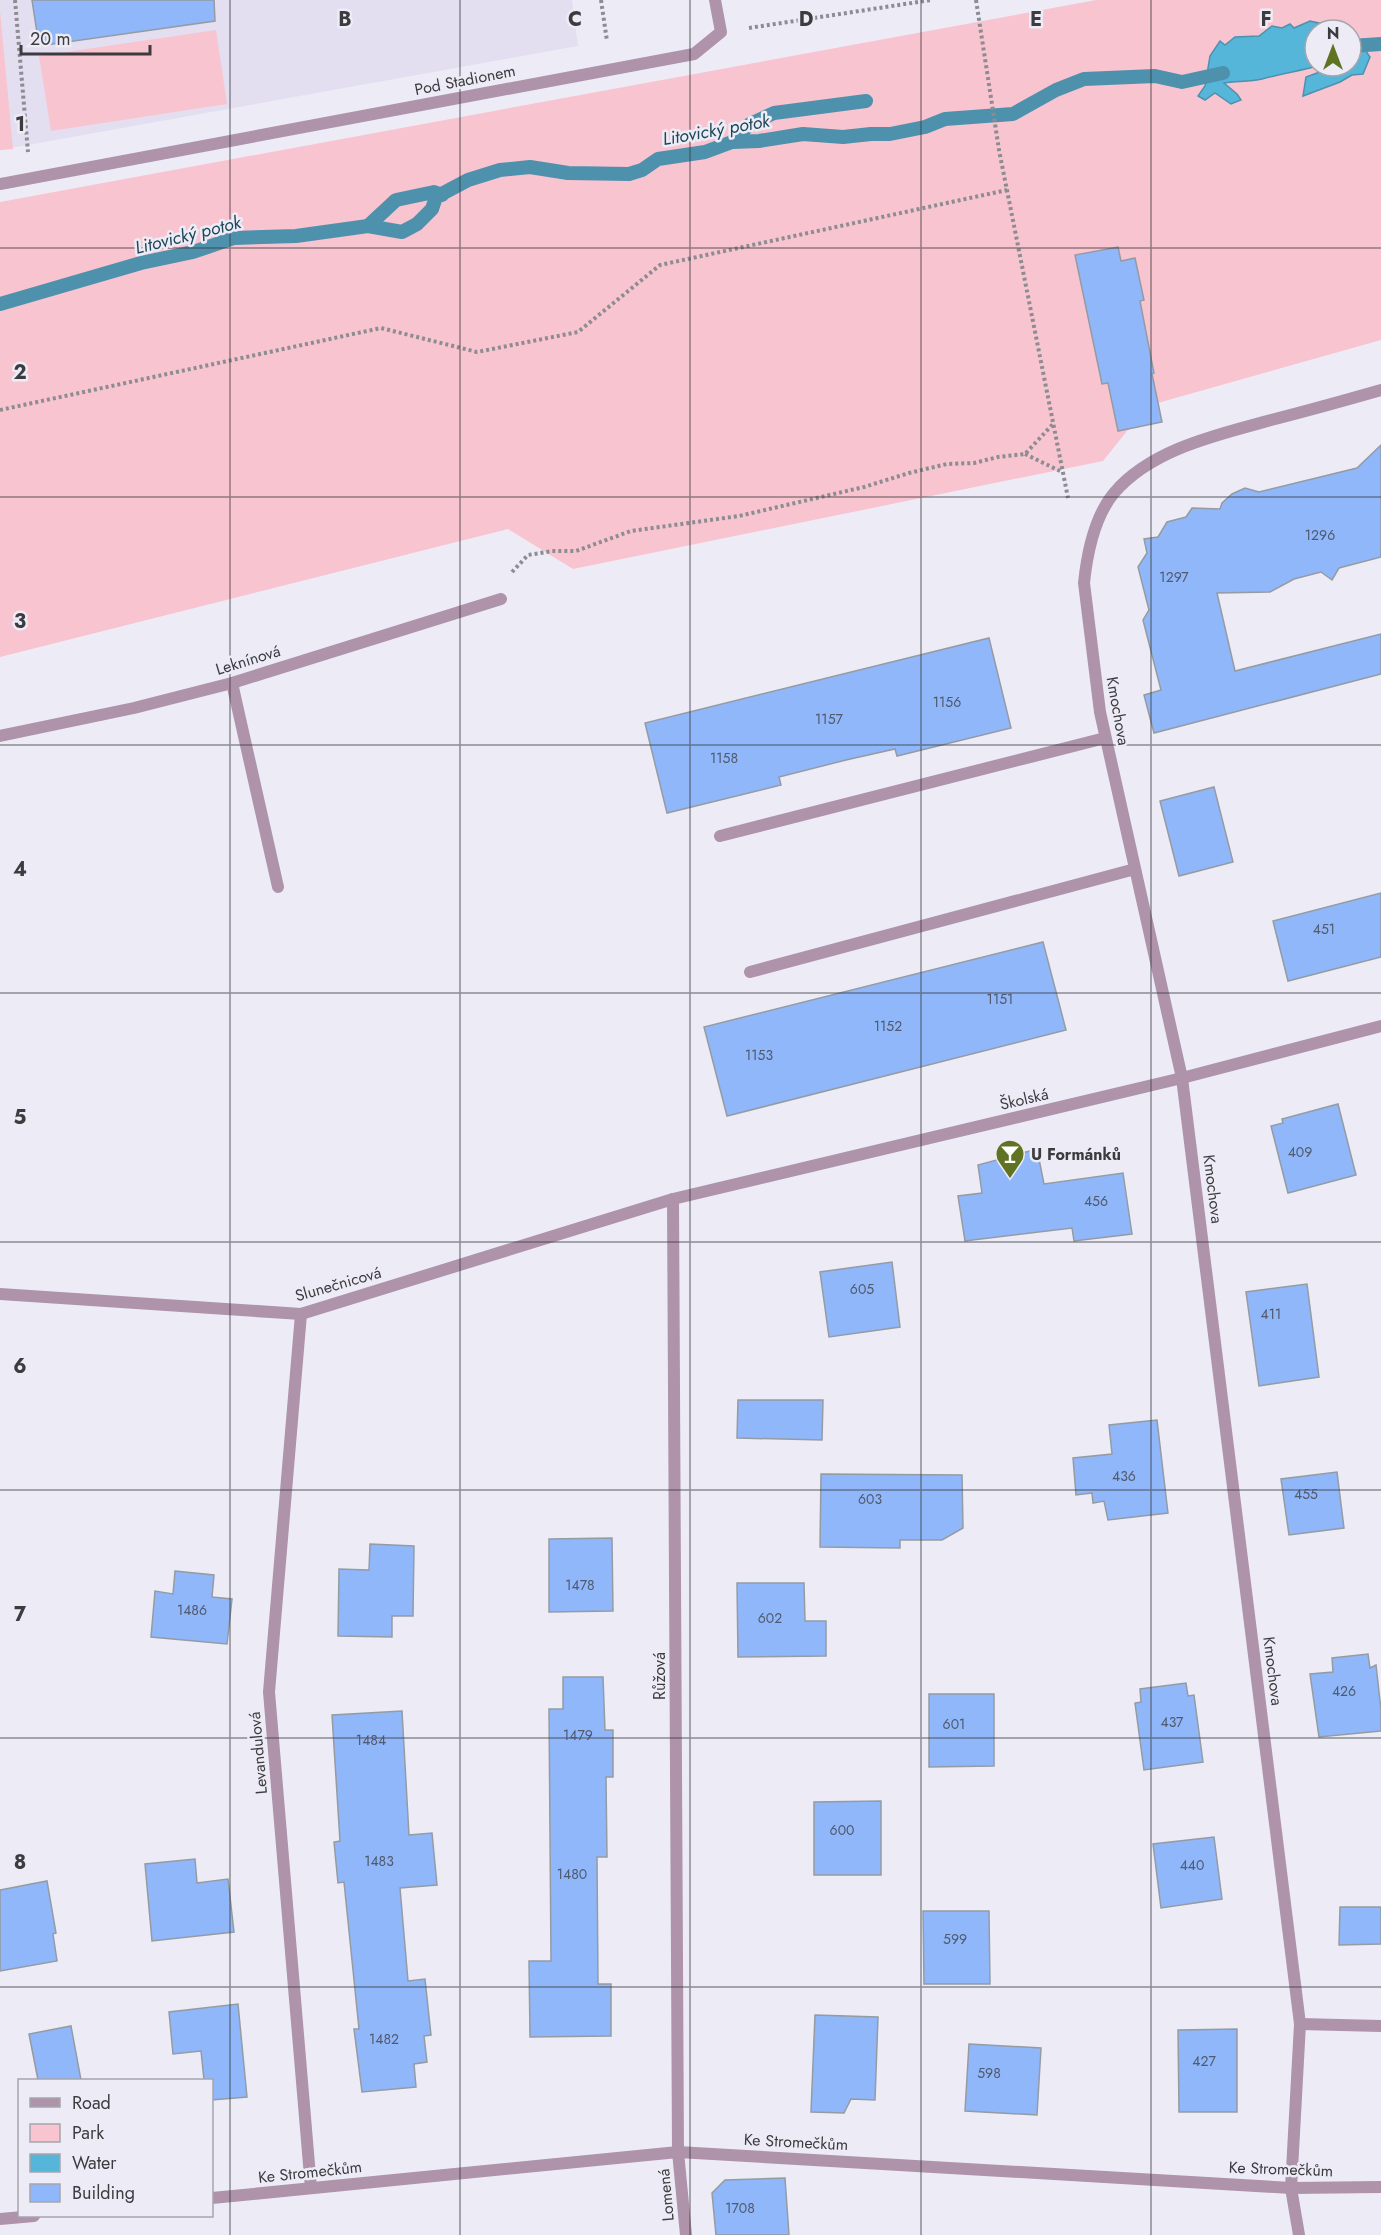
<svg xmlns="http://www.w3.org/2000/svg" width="1381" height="2235" font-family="Jost,sans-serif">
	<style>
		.built { fill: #e3dff0 }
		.green { fill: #f8c4cf; fill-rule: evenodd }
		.water { fill: #55b6da; stroke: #4e91ac; stroke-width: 1.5 }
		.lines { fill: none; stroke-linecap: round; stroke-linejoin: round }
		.stream { stroke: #4e91ac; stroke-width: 14 }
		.building { fill: #8fb7f9; stroke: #959ba3; stroke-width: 1.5 }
		.path { stroke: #8d8c93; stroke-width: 4; stroke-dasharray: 3 3; stroke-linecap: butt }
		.service { stroke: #ae93ab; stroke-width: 12 }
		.minor { stroke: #ae93ab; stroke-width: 12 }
		.grid { fill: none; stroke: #3c3b3f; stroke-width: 1.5; stroke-opacity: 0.55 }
		.labels { text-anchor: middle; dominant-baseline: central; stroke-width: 5; stroke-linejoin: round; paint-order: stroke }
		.number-label { font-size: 14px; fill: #515a6e }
		.street-label { font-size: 16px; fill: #3c3b3f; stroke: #edecf6 }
		.poi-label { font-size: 16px; font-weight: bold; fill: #3c3b3f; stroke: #edecf6; text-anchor: start }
		.water-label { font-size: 18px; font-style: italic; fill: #1d4757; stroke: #edecf6 }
		.grid-label { font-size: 20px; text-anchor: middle; font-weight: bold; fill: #3c3b3f; stroke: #edecf6; stroke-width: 5; stroke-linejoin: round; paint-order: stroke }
	</style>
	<rect width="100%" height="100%" fill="#edecf6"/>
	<!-- built -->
	<path class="built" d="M0,0H572L578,46L0,150Z"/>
	<!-- green -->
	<g class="green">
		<path d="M1096,0H1381V340L1147,406L1103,461L573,569L508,529L0,657V202ZM1315,30H1351V66H1315Z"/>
		<path d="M0,11L13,149L0,150Z"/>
		<path d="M216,30L227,104L51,131L39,56Z"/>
	</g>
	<!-- water -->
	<g class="water">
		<path d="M1310,21C1323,25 1337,24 1349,30H1315V66H1318C1299,71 1280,74 1262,79C1250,82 1236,81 1224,83L1237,94L1241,100L1231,104L1215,93L1205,100L1198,96L1205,86L1210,56L1220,41L1225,45L1235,37L1259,36L1272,26L1282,28L1290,24L1294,28Z"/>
		<path d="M1352,31L1370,57L1363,74L1352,75L1340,82L1303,96L1306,77L1336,66H1351Z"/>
	</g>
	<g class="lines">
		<!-- stream -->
		<g class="stream">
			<path d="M1351,46L1381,44"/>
			<path d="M732,142L750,124L774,113L866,101"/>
			<path d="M368,226L396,200L434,192L442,195"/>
			<path d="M0,304L141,263L193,252L234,238L296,236L368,226L402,232L417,224L432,209L436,197L468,180L500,170L530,167L568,173L629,174L642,170L658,159L705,152L732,142L759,141L803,134L843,137L871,134H890L925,127L945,119L1013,114L1056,90L1084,79L1155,76L1182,82L1223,73"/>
		</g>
	</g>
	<!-- building -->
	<g class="building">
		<path d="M32,0H214L215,21L39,46Z"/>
		<path d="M1118,247L1121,261L1135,258L1144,300L1140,301L1154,373L1152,374L1162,422L1118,431L1108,383L1102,384L1075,255Z"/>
		<path d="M1381,445V557L1339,568L1332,580L1321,572L1294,579L1270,592L1217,593L1235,671L1381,634V674L1154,733L1144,695L1161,690L1143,620L1149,610L1138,567L1147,553L1144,539L1158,537L1167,522L1186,517L1192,508L1220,509L1222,503L1232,494L1245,488L1259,492L1357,468Z"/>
		<path d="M989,638L1011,728L897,756L895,749L846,760L779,777L781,785L667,813L645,723Z"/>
		<path d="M1214,787L1233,862L1179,876L1160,801Z"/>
		<path d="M1381,893V957L1288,981L1273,921Z"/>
		<path d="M1043,942L1066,1030L727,1116L704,1027Z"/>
		<path d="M1338,1104L1356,1175L1288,1193L1271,1126L1283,1123L1282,1119Z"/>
		<path d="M1037,1149L1044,1184L1123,1173L1132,1234L1074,1241L1072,1228L965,1241L958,1196L982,1193L978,1165Z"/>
		<path d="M892,1262L900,1327L829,1337L820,1272Z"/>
		<path d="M1307,1284L1319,1377L1259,1386L1246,1292Z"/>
		<path d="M738,1400H823L822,1440L737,1438Z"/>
		<path d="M1157,1420L1168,1513L1108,1520L1104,1501L1093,1503L1092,1493L1076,1495L1073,1458L1112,1454L1109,1425Z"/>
		<path d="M1337,1472L1344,1528L1289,1535L1281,1479Z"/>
		<path d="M821,1474L962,1475L963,1528L942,1540H900V1548L820,1547Z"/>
		<path d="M612,1538L613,1611L549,1612V1539Z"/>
		<path d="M370,1544L414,1546L413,1616H392V1637L338,1636L339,1569L369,1570Z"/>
		<path d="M175,1571L214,1575L212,1597L232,1599L227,1644L151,1637L155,1591L173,1594Z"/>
		<path d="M737,1583H804L805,1621H826V1656L738,1657Z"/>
		<path d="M1368,1654L1370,1668L1376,1665L1381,1710V1731L1319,1737L1310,1674L1333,1672L1332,1658Z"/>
		<path d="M563,1677H603L605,1730H613V1777H606L607,1857H597L598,1984H611V2036L530,2037L529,1961H551L549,1709H563Z"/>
		<path d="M1186,1683L1188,1696L1194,1695L1203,1762L1144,1770L1135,1703L1141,1702L1140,1689Z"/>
		<path d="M929,1694H994V1766L929,1767Z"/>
		<path d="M402,1711L409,1835L432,1833L437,1885L400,1888L408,1981L425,1979L431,2035L424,2036L427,2062L414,2064L416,2087L362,2092L354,2029H359L344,1882L338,1883L334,1842L340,1841L332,1715Z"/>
		<path d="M881,1801V1875H814V1802Z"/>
		<path d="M1214,1837L1222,1899L1161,1908L1153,1844Z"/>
		<path d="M195,1859L197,1883L228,1879L234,1932L152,1941L145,1864Z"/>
		<path d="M47,1881L56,1933L53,1934L57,1961L0,1971V1890Z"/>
		<path d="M1340,1907H1381V1944L1339,1945Z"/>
		<path d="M923,1911H989L990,1984H924Z"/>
		<path d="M238,2004L247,2097L212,2100V2080H204L201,2051L173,2054L169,2012Z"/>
		<path d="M815,2015L878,2017L875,2100L851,2099L844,2113L811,2112Z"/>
		<path d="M71,2026L81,2080H38L29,2034Z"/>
		<path d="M1237,2029V2112H1179L1178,2030Z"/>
		<path d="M969,2044L1041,2048L1037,2115L965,2111Z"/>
		<path d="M785,2178L789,2235H716L712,2193L725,2180Z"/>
	</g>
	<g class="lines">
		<!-- path -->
		<g class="path">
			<path d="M15,0L28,152"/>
			<path d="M601,0L607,41"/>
			<path d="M976,0L999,150L1068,498"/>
			<path d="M749,28L931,0"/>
			<path d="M0,410L381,328L477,352L578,332L660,265L1007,190"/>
			<path d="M1025,454L1062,472"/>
			<path d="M512,572L528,555L552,551H576L631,531L739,516L864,487L909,473L947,464L974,463L998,457L1025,454L1053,424"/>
		</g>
		<!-- service -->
		<g class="service">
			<path d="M720,836L1105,738"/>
			<path d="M750,972L1135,869"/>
		</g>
		<!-- minor -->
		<g class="minor">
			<path d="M0,184L694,54L721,32L715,0"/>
			<path d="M232,683L278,887"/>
			<path d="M0,736L134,708L232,683L501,599"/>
			<path d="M673,1199L678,2152L686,2235"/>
			<path d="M0,1294L301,1314L673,1199L1182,1078L1381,1026"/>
			<path d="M301,1314L269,1692L311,2188"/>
			<path d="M1300,2024L1381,2026"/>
			<path d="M212,2198L678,2152L1291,2188L1381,2187"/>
			<path d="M0,2219L34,2216"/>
			<path d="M1299,2235L1291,2188L1300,2024L1182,1078L1100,712L1084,583C1087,554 1095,516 1114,493C1152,448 1221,434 1275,419C1310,410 1346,400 1381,390"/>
		</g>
	</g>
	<!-- grid -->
	<path class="grid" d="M230,0V2235M460,0V2235M690,0V2235M921,0V2235M1151,0V2235M0,248H1381M0,497H1381M0,745H1381M0,993H1381M0,1242H1381M0,1490H1381M0,1738H1381M0,1987H1381"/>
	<!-- icons -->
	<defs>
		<g id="bar-pin" transform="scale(1.5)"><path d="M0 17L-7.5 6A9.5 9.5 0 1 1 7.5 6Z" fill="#607322" stroke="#edecf6"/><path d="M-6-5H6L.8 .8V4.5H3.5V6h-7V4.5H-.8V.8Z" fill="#fff"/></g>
	</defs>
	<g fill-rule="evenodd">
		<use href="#bar-pin" x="1010" y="1154"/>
	</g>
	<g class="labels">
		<!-- number labels -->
		<g class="number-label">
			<text x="1320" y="535">1296</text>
			<text x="1174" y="577">1297</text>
			<text x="947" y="702">1156</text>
			<text x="829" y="719">1157</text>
			<text x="724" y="758">1158</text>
			<text x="1324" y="929">451</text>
			<text x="1000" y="999">1151</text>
			<text x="888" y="1026">1152</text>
			<text x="759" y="1055">1153</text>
			<text x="1300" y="1152">409</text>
			<text x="1096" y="1201">456</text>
			<text x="862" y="1289">605</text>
			<text x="1271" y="1314">411</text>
			<text x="1124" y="1476">436</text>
			<text x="1306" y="1494">455</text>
			<text x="870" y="1499">603</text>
			<text x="580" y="1585">1478</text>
			<text x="192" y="1610">1486</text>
			<text x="770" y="1618">602</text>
			<text x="1344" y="1691">426</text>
			<text x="1172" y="1722">437</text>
			<text x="954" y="1724">601</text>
			<text x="578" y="1735">1479</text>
			<text x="371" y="1740">1484</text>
			<text x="842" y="1830">600</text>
			<text x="379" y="1861">1483</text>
			<text x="1192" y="1865">440</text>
			<text x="572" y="1874">1480</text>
			<text x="955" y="1939">599</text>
			<text x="384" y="2039">1482</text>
			<text x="1204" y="2061">427</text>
			<text x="989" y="2073">598</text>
			<text x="740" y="2208">1708</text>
		</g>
		<!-- street labels -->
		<g class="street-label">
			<text transform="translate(465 80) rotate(-11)">Pod Stadionem</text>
			<text transform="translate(248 660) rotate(-17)">Leknínová</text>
			<text transform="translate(1118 711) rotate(80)">Kmochova</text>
			<text transform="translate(1024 1099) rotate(-13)">Školská</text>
			<text transform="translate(1213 1189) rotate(83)">Kmochova</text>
			<text transform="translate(338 1284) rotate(-16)">Slunečnicová</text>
			<text transform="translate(1273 1671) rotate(83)">Kmochova</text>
			<text transform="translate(659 1676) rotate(-90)">Růžová</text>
			<text transform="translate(258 1753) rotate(-95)">Levandulová</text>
			<text transform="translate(796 2142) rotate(3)">Ke Stromečkům</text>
			<text transform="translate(1281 2169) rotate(2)">Ke Stromečkům</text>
			<text transform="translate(310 2172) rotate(-6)">Ke Stromečkům</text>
			<text transform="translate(666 2195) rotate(-95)">Lomená</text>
		</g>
		<!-- poi labels -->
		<g class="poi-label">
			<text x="1031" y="1154">U Formánků</text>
		</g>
		<!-- water labels -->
		<g class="water-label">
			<text transform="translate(716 130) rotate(-10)">Litovický potok</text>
			<text transform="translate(188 235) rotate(-14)">Litovický potok</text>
		</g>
	</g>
	<g class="grid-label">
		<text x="345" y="26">B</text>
		<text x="575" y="26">C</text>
		<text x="806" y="26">D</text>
		<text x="1036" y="26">E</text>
		<text x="1266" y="26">F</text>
		<text x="20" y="131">1</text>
		<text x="20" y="379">2</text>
		<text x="20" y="628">3</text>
		<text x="20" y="876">4</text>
		<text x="20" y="1124">5</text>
		<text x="20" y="1373">6</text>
		<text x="20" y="1621">7</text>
		<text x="20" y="1869">8</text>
	</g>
	<!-- legend -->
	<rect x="18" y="2079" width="195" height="138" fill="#edecf6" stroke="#a6a5ad" stroke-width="1.5"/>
	<rect x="30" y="2098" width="30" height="9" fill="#ae93ab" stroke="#a6a5ad" stroke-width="1.5"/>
	<text x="72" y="2109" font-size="18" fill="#3c3b3f">Road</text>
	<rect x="30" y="2124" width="30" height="18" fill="#f8c4cf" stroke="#a6a5ad" stroke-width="1.5"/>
	<text x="72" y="2139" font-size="18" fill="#3c3b3f">Park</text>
	<rect x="30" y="2154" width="30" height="18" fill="#55b6da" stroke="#a6a5ad" stroke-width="1.5"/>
	<text x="72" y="2169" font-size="18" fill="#3c3b3f">Water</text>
	<rect x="30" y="2184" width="30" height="18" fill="#8fb7f9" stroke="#a6a5ad" stroke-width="1.5"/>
	<text x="72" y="2199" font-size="18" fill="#3c3b3f">Building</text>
	<!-- north arrow -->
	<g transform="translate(1333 48)"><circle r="28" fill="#edecf6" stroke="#a6a5ad" stroke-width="1.5"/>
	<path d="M0-4.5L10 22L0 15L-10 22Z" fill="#607322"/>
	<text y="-9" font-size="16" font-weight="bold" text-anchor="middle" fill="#3c3b3f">N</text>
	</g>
	<!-- scale -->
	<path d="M21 45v9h129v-9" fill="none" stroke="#3c3b3f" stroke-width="3"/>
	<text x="30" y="45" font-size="18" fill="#3c3b3f" stroke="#edecf6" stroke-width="4.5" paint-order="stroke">20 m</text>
</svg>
